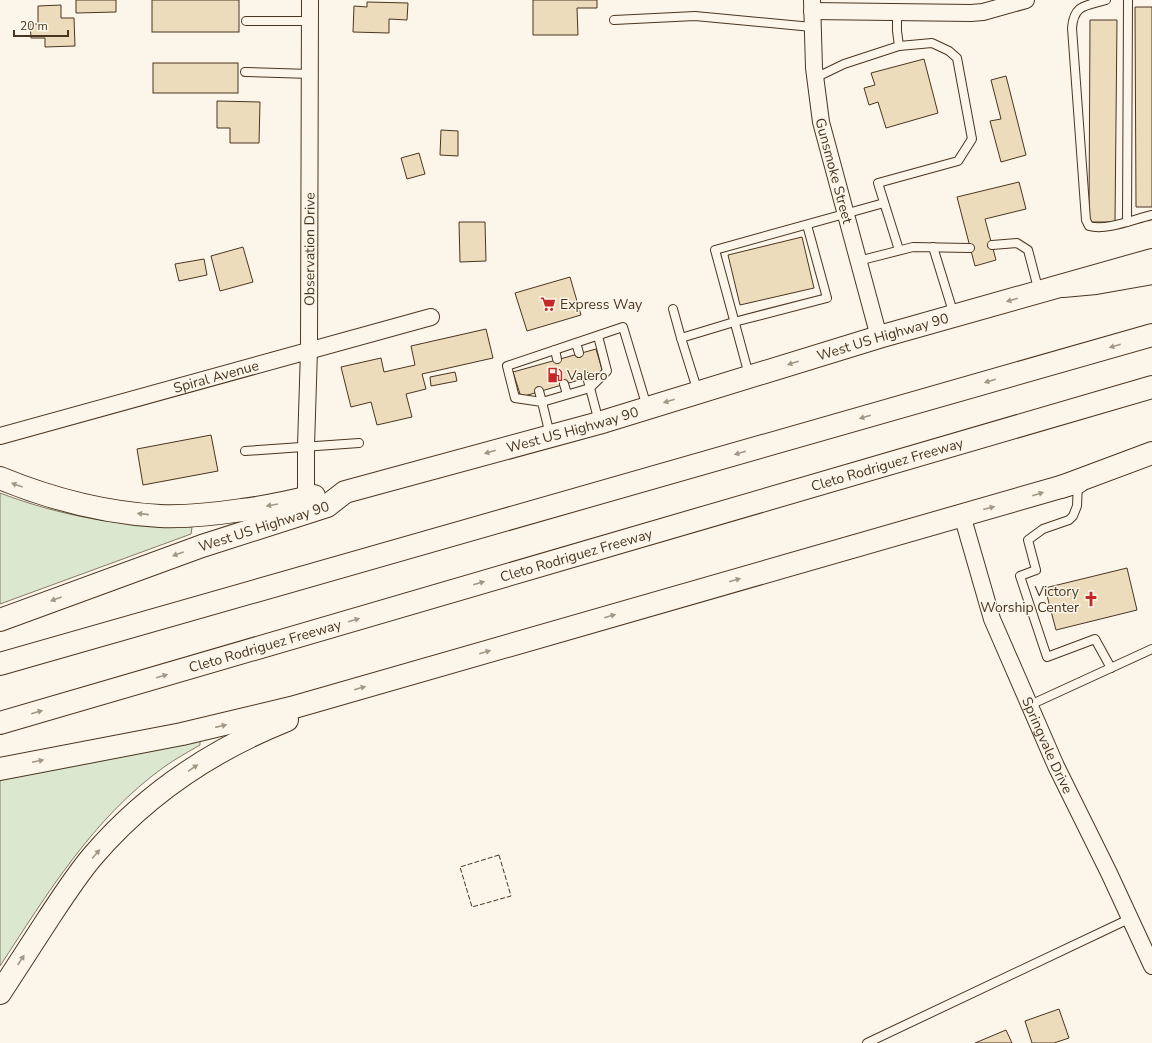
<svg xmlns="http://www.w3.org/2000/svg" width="1152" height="1043" font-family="'Nunito Sans',sans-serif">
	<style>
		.green { fill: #dce7d0; stroke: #887966 }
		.building { fill: #ecdcbc; stroke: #4a3520 }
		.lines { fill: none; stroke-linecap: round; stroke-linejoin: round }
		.service-casing { stroke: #4a3520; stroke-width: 10 }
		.minor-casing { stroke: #4a3520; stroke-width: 18 }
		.secondary-casing { stroke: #4a3520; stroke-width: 24 }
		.motorway-casing { stroke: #4a3520; stroke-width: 24 }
		.service { stroke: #fbf6e9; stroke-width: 8 }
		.minor { stroke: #fbf6e9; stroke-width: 16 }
		.secondary { stroke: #fbf6e9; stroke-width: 22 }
		.motorway { stroke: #fbf6e9; stroke-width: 22 }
		.fence { stroke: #4a3520; stroke-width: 1; stroke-dasharray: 5 2; stroke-linecap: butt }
		.oneway { fill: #a29684 }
		.labels { text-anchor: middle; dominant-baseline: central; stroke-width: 3; stroke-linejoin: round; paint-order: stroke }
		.street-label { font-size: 14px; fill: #4a3520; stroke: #fbf6e9 }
		.poi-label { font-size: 14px; fill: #4a3520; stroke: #fbf6e9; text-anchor: start }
	</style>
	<rect width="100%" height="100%" fill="#fbf6e9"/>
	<!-- green -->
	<g class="green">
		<path d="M0,493C63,517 125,527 192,527L191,534L0,604Z"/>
		<path d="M200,740V745C188,752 175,759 164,767C93,818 47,894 0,966V780Z"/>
	</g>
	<!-- building -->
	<g class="building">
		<path d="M76,0H116V12L76,13Z"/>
		<rect x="152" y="0" width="87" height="32"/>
		<path d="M533,0H597V8H577L578,35H533Z"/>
		<path d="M367,2L408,3L407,20L389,19V33L353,32L354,6L367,7Z"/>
		<path d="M61,5V18H74L75,46L45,47V38H31L30,24H38V6Z"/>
		<path d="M1135,7H1152V207H1136Z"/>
		<path d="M1090,20H1117L1115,222H1089Z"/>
		<path d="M924,59L938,113L886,128L878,102L869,105L864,88L875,85L871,73Z"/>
		<rect x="153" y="63" width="85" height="30"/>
		<path d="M1006,76L1026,155L1001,162L990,121L1001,119L991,80Z"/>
		<path d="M217,101L260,102L259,143H230V128H217Z"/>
		<path d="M441,130L458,131V156L440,155Z"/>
		<path d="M419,153L425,174L407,179L401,158Z"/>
		<path d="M1019,182L1026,209L985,219L996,260L975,266L957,197Z"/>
		<path d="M459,222H485L486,261L460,262Z"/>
		<path d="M802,237L814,288L740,305L728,255Z"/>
		<path d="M243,247L253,282L220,291L211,256Z"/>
		<path d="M204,259L207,275L179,281L175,264Z"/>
		<path d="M570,277L581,315L527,331L515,293Z"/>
		<path d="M486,329L493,358L422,374L426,389L406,394L412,417L377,425L371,402L351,407L341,367L381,358L384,372L415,365L411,346Z"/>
		<path d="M596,349L603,373L521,397L513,372Z"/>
		<path d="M455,372L457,381L431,386L430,377Z"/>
		<path d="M211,435L218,471L143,485L137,449Z"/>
		<path d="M1127,568L1137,610L1056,630L1045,588Z"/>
		<path d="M1059,1009L1069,1038L1054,1043H1032L1025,1021Z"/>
		<path d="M1006,1030L1012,1043H975Z"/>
	</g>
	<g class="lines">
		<!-- service casing -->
		<g class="service-casing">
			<g id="service">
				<path d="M1106,0C1086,6 1074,4 1072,28L1086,220L1089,226C1107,231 1134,219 1152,215"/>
				<path d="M897,12V31L899,46L932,43L949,51L957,58L972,139L958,161L878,183L899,250"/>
				<path d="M614,20L695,16L812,27"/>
				<path d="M246,21H310"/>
				<path d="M245,72L310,74"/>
				<path d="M815,78L844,64L899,46"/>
				<path d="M1127,222L1128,0"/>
				<path d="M992,245L1017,243L1028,250L1039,292"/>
				<path d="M933,247L954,315"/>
				<path d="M858,261L913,247L970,248"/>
				<path d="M673,309L681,338"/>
				<path d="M576,343L579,353"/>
				<path d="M555,350L557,359"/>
				<path d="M749,375L715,250L884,203"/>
				<path d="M587,377L590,388L607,371L598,336"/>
				<path d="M564,384L567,394"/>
				<path d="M539,391L542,402L590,388L599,422"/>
				<path d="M698,392L681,338L734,322L827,298L807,225"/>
				<path d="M550,435L542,402L515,398L507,366L623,327L647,407"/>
				<path d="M245,451L359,443"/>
				<path d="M1078,483L1077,506L1073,516L1069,520L1043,529L1028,540L1036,570L1020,576L1047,657L1095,639L1111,668"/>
				<path d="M1030,705L1152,649"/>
				<path d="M867,1043L1131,918"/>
			</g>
		</g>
		<!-- minor casing -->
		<g class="minor-casing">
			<g id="minor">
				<path id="s1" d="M812,0L814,68L821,122L879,337"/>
				<path d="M812,11L971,13L983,12L1026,0"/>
				<path id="s2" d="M0,436L431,317"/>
				<path id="s3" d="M306,498V446L309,350L310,0"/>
				<path id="s4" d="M962,515L992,619L1056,766L1109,873L1152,966"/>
			</g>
		</g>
		<!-- secondary casing -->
		<g class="secondary-casing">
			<g id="secondary">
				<path d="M0,478C51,499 105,513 160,516C187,517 215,514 242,510C266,507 290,502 314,496"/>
				<path id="s5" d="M0,620L202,546L327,506L345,492L599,423L879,337L1152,260"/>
				<path d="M0,769L182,734L291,708L1078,482"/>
				<path d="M0,993C16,968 32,944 48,919C62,898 76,876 92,857C144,796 212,750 287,720"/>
			</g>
		</g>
		<!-- motorway casing -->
		<g class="motorway-casing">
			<g id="motorway">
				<path d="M1063,286L1096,283L1152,273"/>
				<path d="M1061,487L1152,453"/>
				<path d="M0,664L1152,335"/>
				<path id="s6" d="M0,723L1152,387"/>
			</g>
		</g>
		<!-- service -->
		<use href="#service" class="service"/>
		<!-- minor -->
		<use href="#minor" class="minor"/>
		<!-- secondary -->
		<use href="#secondary" class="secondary"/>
		<!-- motorway -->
		<use href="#motorway" class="motorway"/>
		<!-- fence -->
		<path class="fence" d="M499,855L511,896L472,907L460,867Z"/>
	</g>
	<!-- one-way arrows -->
	<defs><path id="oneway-solid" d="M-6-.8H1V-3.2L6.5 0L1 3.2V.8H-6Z"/></defs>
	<g class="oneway">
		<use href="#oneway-solid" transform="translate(1012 300) rotate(164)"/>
		<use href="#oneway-solid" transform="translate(1115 346) rotate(164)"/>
		<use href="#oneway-solid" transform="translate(793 363) rotate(163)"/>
		<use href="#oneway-solid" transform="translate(990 381) rotate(164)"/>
		<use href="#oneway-solid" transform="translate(669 401) rotate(163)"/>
		<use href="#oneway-solid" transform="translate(865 417) rotate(164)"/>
		<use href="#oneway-solid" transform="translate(490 452) rotate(164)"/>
		<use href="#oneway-solid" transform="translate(740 453) rotate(164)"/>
		<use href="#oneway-solid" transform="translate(17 485) rotate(-160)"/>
		<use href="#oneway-solid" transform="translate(1038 494) rotate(-17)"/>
		<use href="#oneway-solid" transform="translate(272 505) rotate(170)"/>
		<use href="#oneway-solid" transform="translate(989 508) rotate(-15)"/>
		<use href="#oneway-solid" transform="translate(143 514) rotate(-174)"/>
		<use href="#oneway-solid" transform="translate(178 554) rotate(160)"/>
		<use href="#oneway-solid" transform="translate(735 580) rotate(-16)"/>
		<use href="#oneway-solid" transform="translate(479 583) rotate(-16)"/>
		<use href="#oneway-solid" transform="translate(56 599) rotate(160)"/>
		<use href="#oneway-solid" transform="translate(610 616) rotate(-16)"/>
		<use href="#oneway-solid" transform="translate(354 620) rotate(-16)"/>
		<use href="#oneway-solid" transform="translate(485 652) rotate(-16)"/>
		<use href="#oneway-solid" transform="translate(162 676) rotate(-16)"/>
		<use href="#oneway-solid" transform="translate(360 688) rotate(-16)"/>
		<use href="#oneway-solid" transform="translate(37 712) rotate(-16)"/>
		<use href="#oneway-solid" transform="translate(221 726) rotate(-13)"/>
		<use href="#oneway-solid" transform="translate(38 761) rotate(-12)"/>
		<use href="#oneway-solid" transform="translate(193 768) rotate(-34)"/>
		<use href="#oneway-solid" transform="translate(96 854) rotate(-49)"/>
		<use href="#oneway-solid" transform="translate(21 960) rotate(-57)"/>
	</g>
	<!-- icons -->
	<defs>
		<g id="supermarket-bare" transform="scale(1.2)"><path d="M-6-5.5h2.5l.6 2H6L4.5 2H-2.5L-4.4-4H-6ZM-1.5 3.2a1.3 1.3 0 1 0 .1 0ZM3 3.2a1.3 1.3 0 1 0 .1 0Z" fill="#c62828" stroke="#fbf6e9" stroke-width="2.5" paint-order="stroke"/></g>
		<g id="fuel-bare" transform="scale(1.2)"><path d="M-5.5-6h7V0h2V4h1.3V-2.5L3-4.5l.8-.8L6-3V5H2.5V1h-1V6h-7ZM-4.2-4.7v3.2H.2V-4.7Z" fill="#c62828" stroke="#fbf6e9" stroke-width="2.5" paint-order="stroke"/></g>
		<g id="church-bare" transform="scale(1.2)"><path d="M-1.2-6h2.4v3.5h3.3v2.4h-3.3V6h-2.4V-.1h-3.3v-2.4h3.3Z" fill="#c62828" stroke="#fbf6e9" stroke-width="2.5" paint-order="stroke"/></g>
	</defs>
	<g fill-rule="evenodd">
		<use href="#supermarket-bare" x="548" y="304"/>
		<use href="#fuel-bare" x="555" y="375"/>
		<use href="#church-bare" x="1091" y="599"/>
	</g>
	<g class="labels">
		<!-- street labels -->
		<g class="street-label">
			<text stroke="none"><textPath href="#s1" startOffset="173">Gunsmoke Street</textPath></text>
			<text stroke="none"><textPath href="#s3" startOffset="249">Observation Drive</textPath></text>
			<text stroke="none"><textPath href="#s5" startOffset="929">West US Highway 90</textPath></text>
			<text stroke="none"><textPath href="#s2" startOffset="224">Spiral Avenue</textPath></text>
			<text stroke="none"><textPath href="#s5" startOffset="605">West US Highway 90</textPath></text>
			<text stroke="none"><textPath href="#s6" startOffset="924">Cleto Rodriguez Freeway</textPath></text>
			<text stroke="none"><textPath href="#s5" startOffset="280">West US Highway 90</textPath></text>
			<text stroke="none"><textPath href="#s6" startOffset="600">Cleto Rodriguez Freeway</textPath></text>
			<text stroke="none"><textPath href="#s6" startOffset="276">Cleto Rodriguez Freeway</textPath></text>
			<text stroke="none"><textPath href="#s4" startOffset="246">Springvale Drive</textPath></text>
		</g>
		<!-- poi labels -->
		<g class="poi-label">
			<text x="560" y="304">Express Way</text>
			<text x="567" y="375">Valero</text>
			<text x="1079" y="591" text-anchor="end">Victory<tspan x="1079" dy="16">Worship Center</tspan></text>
		</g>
	</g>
	<!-- scale -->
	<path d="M14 30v6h54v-6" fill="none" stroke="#4a3520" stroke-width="2"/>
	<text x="20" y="30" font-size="12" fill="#4a3520" stroke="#fbf6e9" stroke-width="3" paint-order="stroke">20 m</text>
</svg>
